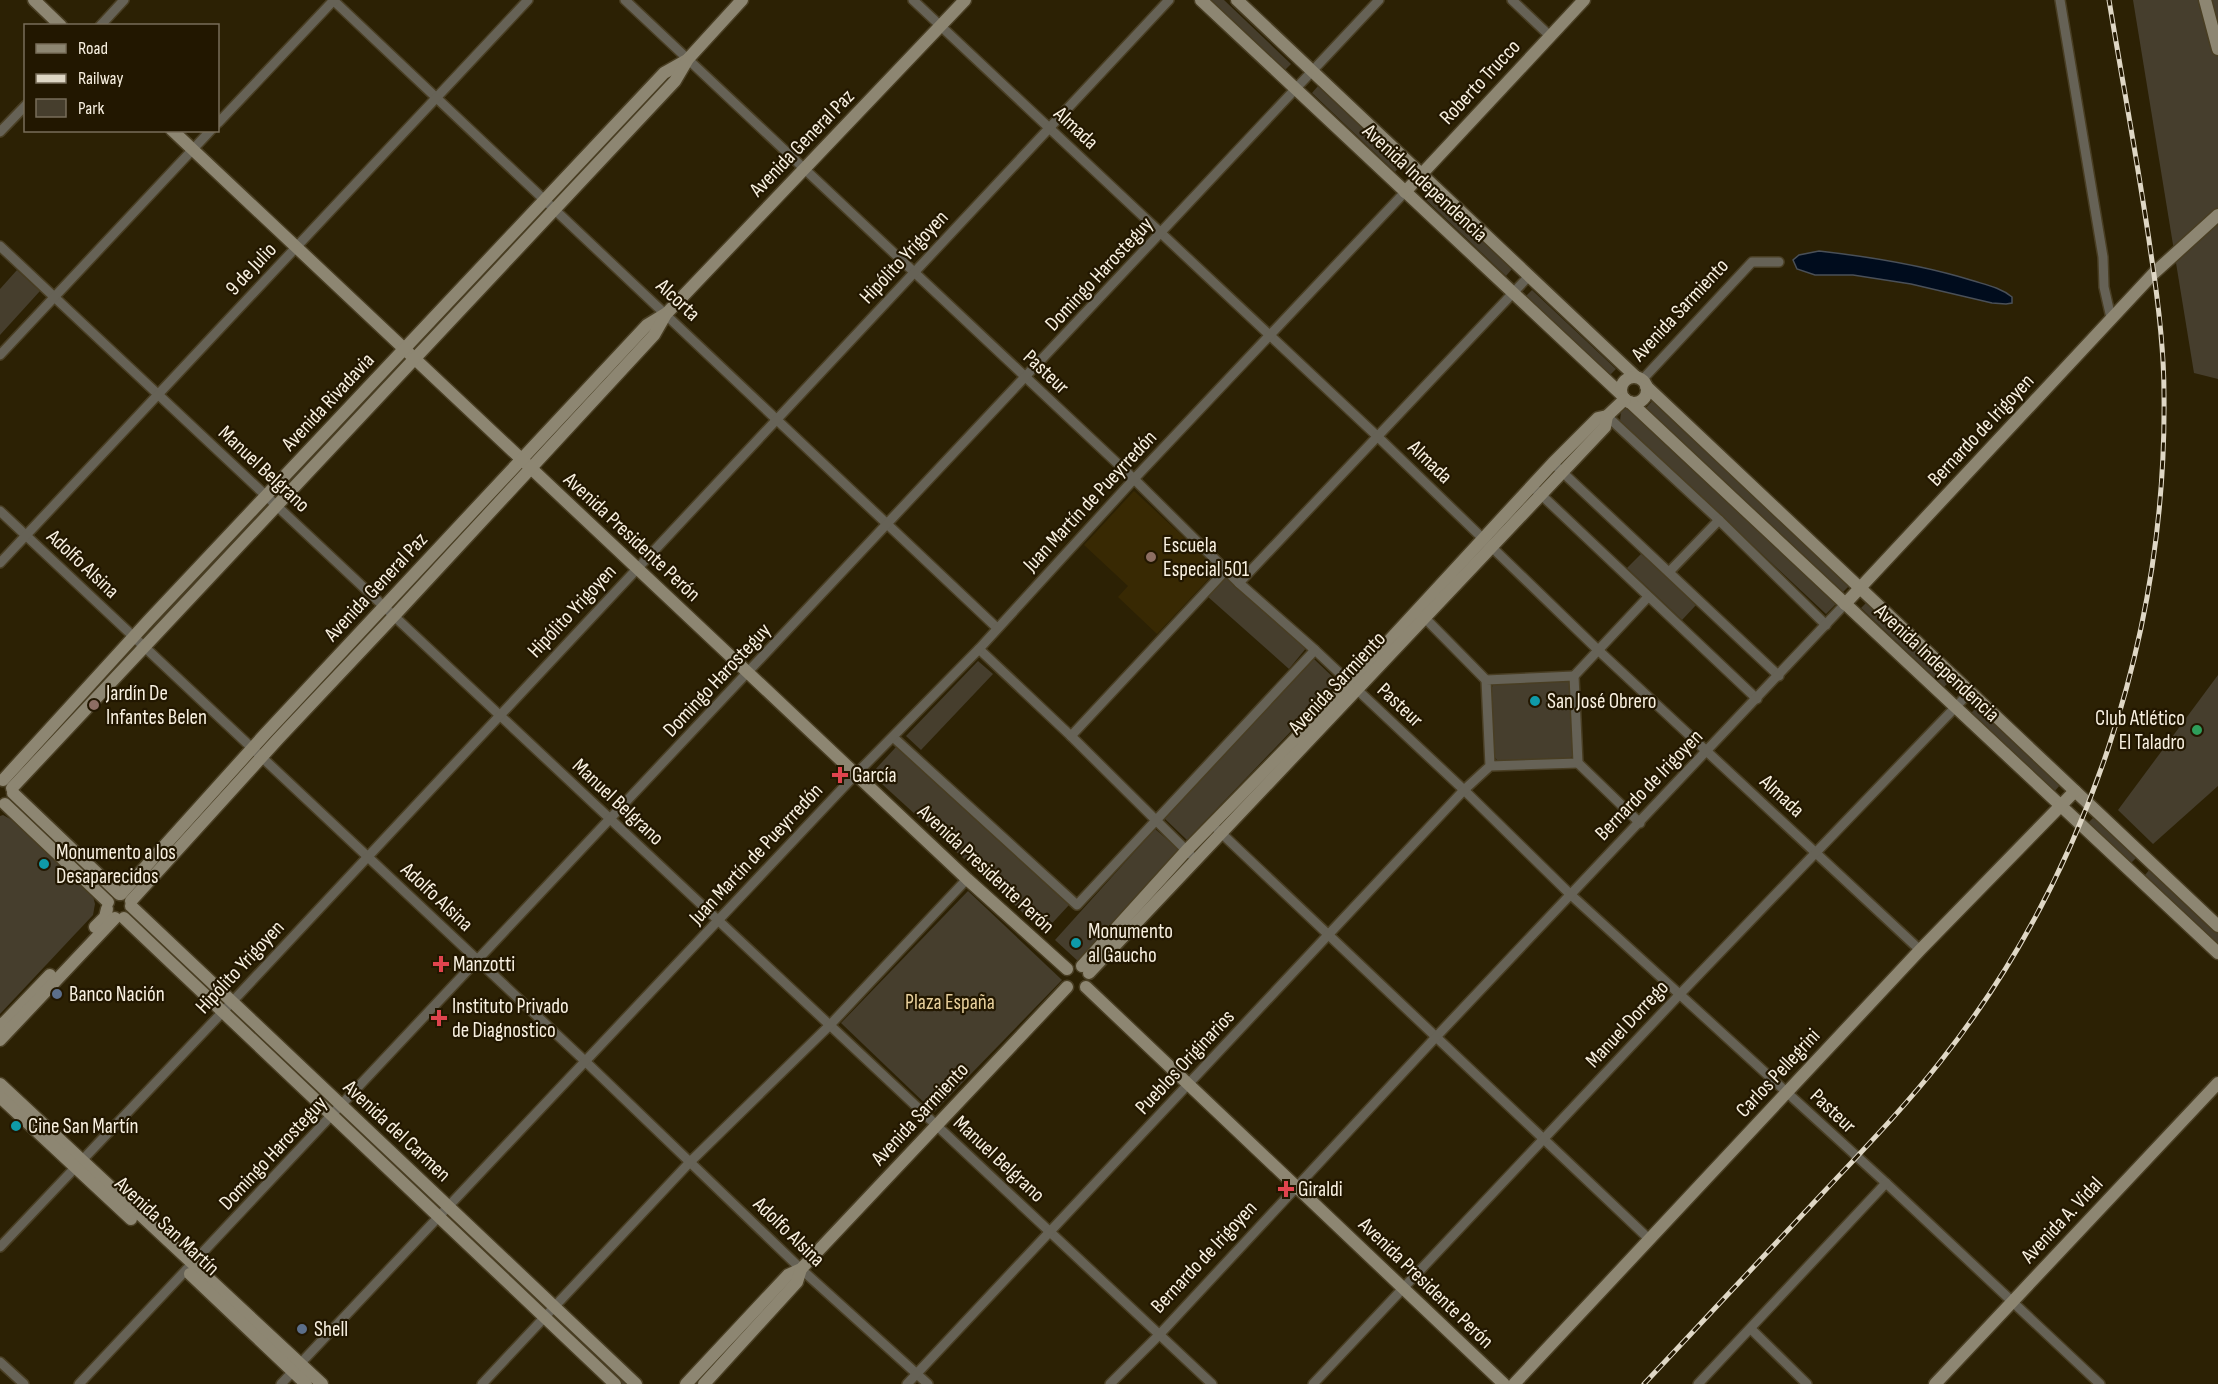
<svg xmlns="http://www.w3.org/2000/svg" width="2218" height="1384" font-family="'Sofia Sans Condensed',sans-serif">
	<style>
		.built { fill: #382903 }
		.green { fill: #463e2d }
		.water { fill: #000c1d; stroke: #4a5058; stroke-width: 1.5 }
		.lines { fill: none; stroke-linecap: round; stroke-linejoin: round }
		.street-casing { stroke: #493e23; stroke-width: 12 }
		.secondary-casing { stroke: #493e23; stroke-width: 15 }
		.street { stroke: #666256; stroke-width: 9 }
		.secondary { stroke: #8d8672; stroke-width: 12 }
		.rail-casing { stroke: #dfd7c5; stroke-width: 5 }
		.rail { stroke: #221700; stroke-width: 3; stroke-dasharray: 9; stroke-linecap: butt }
		.education-dot { fill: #8d6e63; stroke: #221700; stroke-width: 2 }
		.culture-dot { fill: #0f9aa8; stroke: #221700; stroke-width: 2 }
		.leisure-dot { fill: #2e9e5b; stroke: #221700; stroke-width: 2 }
		.health-dot { fill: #e0444e; stroke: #221700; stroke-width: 2 }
		.service-dot { fill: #5c6f8a; stroke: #221700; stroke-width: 2 }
		.labels { text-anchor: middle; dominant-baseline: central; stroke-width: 4.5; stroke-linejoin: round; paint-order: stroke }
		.street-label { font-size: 21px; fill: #f8f0e0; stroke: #221700 }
		.poi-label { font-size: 21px; fill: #f8f0e0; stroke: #221700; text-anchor: start }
		.park-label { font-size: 21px; fill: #e9d19d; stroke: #221700 }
	</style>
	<rect width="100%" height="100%" fill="#2c2104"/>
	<!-- built -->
	<path class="built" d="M1134,491L1218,569L1157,634L1118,597L1128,586L1084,545Z"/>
	<!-- green -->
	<g class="green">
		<path d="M1211,0H1224L1291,64L1285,70Z"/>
		<path d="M2133,0H2218V379L2194,373Z"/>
		<path d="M671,72L673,74L558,195L556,193Z"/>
		<path d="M1318,86L1401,165L1395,172L1312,93Z"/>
		<path d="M1429,190L1512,269L1506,276L1423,197Z"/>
		<path d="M537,217L539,219L424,340L422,338Z"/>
		<path d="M17,270L40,291L0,335V289Z"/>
		<path d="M1532,290L1616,369L1610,375L1526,296Z"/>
		<path d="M398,363L400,365L285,486L283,484Z"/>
		<path d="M1652,401L1849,586L1843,592L1646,408Z"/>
		<path d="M1627,406L1838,602L1826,614L1620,421L1621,412Z"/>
		<path d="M515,474L517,476L401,598L399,596Z"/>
		<path d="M268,503L270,505L155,626L153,624Z"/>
		<path d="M1643,552L1697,604L1682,620L1627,568Z"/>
		<path d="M1227,576L1307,647L1289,669L1207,596Z"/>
		<path d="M1867,602L1950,681L1944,687L1861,608Z"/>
		<path d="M382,618L384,620L269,741L267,739Z"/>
		<path d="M1314,659L1338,682L1187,840L1164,818Z"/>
		<path d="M978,661L993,674L921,750L906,736Z"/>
		<path d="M2218,675V786L2153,844L2118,810Z"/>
		<path d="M1566,680L1571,683L1573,756L1567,760H1497L1493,755L1491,689L1494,683Z"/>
		<path d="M1977,707L2060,785L2054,792L1971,713Z"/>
		<path d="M896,747L1069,905L1044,932L871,774Z"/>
		<path d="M17,802L105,886L102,890L13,806Z"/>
		<path d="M3,815L12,820L93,896L95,904L93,915L0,1014V816Z"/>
		<path d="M2094,817L2137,857L2131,863L2088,823Z"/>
		<path d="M1155,829L1181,851L1080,963L1055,940Z"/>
		<path d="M2150,869L2218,933V945L2145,875Z"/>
		<path d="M968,891L1062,980L934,1112L841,1023Z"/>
		<path d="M136,917L224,1001L221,1005L132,921Z"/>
		<path d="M235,1012L324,1099L321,1102L232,1016Z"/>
		<path d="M346,1118L435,1202L431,1206L343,1122Z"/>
		<path d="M453,1218L541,1301L538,1305L449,1221Z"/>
		<path d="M558,1317L628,1384H621L554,1320Z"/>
	</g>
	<!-- water -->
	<path class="water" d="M1819,251C1872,257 1923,265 1974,281C1987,285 2001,288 2012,297V303L2006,304L1992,303L1911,284L1853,275H1815L1797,269L1793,260L1799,255Z"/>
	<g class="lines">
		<!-- street casing -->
		<g class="street-casing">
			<g id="street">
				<path d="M333,0L996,627"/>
				<path d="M625,0L1134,479L1239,583L1315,650L1464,790L1571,895L1886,1183L2100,1384"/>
				<path d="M913,0L1377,436L1598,650L1920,950"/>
				<path d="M1512,0L1550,36"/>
				<path d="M2060,0L2103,257L2104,287L2111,318"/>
				<path d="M100,26L124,0"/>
				<path d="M218,123L334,0"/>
				<path d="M0,132L26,105"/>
				<path d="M0,246L1212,1384"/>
				<path d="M0,355L211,130"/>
				<path d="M1642,380L1752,262H1779"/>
				<path d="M1607,416L1719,520L1826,625"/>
				<path d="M1558,468L1779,676"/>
				<path d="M1532,486L1757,699"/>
				<path d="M0,511L586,1062L801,1269L928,1384"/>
				<path d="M0,563L528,0"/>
				<path d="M1669,572L1719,520"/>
				<path d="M1239,583L1529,276"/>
				<path d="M1420,613L1486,680"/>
				<path d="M979,649L1071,736L1190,854"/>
				<path d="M1574,676L1648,597"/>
				<path d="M1071,736L1227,569"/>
				<path d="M893,737L1077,905L1315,650"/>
				<path d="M1578,763L1640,823"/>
				<path d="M1218,830L1649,1239"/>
				<path d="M0,1247L232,1002L1169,0"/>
				<path d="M1751,1329L1807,1384"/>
				<path d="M0,1362L24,1384"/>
				<path d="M79,1384L1379,0"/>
				<path d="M281,1384L856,774L979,649L1134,479L1405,192"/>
				<path d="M482,1384L690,1162L830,1025L967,879"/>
				<path d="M907,1384L1464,790L1490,766L1578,763L1574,676L1486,680L1490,766"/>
				<path d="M1110,1384L1159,1335L1435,1038L1845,604"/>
				<path d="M1313,1384L1680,994L1970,692"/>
				<path d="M1698,1384L1886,1183"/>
			</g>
		</g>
		<!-- secondary casing -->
		<g class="secondary-casing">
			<g id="secondary">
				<path d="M34,0L61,26"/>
				<path d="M1201,0L1621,394"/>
				<path d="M1237,0L1636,377"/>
				<path d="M2205,0L2218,49"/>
				<path d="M172,130L967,879L1067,969"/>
				<path d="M1405,192L1584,0"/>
				<circle cx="1634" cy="390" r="13"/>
				<path d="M1646,386L2218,926"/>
				<path d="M1630,402L2218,953"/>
				<path d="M1845,604L2154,273L2218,215"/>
				<path d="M3,780L149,620L664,73L687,60"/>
				<path d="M12,788L675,81L688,59L742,0"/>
				<path d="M13,793L119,894"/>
				<path d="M5,804L108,902"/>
				<path d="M121,894L266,733L647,325L665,314"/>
				<path d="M131,901L278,739L394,616L654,335L666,314L965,0"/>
				<path d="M131,906L636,1384"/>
				<path d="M124,918L615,1384"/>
				<path d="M95,927L105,917L107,909"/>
				<path d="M1082,966L1186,851L1350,683L1553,463L1598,418L1607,416L1625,399"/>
				<path d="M1089,973L1605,427L1607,416"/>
				<path d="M1086,987L1504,1384"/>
				<path d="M0,1027L50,975"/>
				<path d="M0,1040L115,918"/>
				<path d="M0,1084L322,1384"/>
				<path d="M0,1097L131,1219"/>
				<path d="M190,1274L306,1384"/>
				<path d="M686,1384L788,1275L801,1269L1067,987"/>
				<path d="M704,1384L797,1282L801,1269"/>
				<path d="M1514,1384L1920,950L2075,791"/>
				<path d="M1935,1384L2218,1083"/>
			</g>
		</g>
		<!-- street -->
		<use href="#street" class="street"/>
		<!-- secondary -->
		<use href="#secondary" class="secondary"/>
		<!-- rail casing -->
		<g class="rail-casing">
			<path id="rail" d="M1644,1384C1703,1321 1761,1259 1820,1196C1861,1152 1903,1109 1940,1062C2088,875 2167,632 2164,394C2164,347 2158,300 2151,254C2139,169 2123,85 2109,0"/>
		</g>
		<!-- rail -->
		<use href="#rail" class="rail"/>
	</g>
	<!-- markers -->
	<g class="education-dot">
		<circle cx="1151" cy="557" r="6"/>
		<circle cx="94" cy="705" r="6"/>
	</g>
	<g class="culture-dot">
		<circle cx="1535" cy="701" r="6"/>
		<circle cx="44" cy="864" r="6"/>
		<circle cx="1076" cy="943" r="6"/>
		<circle cx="16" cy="1126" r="6"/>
	</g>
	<circle class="leisure-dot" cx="2197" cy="730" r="6"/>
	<g class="health-dot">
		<path d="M837 766h6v6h6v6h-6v6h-6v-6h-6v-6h6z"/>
		<path d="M438 955h6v6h6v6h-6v6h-6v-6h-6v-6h6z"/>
		<path d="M436 1009h6v6h6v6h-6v6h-6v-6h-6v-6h6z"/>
		<path d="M1283 1180h6v6h6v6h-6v6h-6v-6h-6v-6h6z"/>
	</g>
	<g class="service-dot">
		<circle cx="57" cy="994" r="6"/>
		<circle cx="302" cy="1329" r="6"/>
	</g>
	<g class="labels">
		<!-- street labels -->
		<g class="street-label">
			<text transform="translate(1480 82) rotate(-47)">Roberto Trucco</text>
			<text transform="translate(1076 128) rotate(43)">Almada</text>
			<text transform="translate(802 143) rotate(-46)">Avenida General Paz</text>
			<text transform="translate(1425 183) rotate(43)">Avenida Independencia</text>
			<text transform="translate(904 257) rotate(-47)">Hipólito Yrigoyen</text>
			<text transform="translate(251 269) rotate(-47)">9 de Julio</text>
			<text transform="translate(1099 274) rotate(-47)">Domingo Harosteguy</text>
			<text transform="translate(678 300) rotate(43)">Alcorta</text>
			<text transform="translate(1680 310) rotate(-47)">Avenida Sarmiento</text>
			<text transform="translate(1046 372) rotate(43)">Pasteur</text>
			<text transform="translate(328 402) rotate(-47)">Avenida Rivadavia</text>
			<text transform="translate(1981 430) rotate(-47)">Bernardo de Irigoyen</text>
			<text transform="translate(1430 462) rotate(44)">Almada</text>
			<text transform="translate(264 469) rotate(43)">Manuel Belgrano</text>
			<text transform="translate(1090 501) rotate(-47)">Juan Martín de Pueyrredón</text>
			<text transform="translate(632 537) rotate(43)">Avenida Presidente Perón</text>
			<text transform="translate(83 564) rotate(43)">Adolfo Alsina</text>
			<text transform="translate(376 587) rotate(-47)">Avenida General Paz</text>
			<text transform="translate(572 611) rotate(-47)">Hipólito Yrigoyen</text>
			<text transform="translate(1937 663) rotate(43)">Avenida Independencia</text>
			<text transform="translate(717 680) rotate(-47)">Domingo Harosteguy</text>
			<text transform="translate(1337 683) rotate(-47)">Avenida Sarmiento</text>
			<text transform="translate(1400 705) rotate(43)">Pasteur</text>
			<text transform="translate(1649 785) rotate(-46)">Bernardo de Irigoyen</text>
			<text transform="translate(1782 796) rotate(43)">Almada</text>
			<text transform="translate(618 802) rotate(43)">Manuel Belgrano</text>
			<text transform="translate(756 854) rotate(-47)">Juan Martín de Pueyrredón</text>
			<text transform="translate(986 869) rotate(43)">Avenida Presidente Perón</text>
			<text transform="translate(437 897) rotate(43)">Adolfo Alsina</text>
			<text transform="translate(240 967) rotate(-47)">Hipólito Yrigoyen</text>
			<text transform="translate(1627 1024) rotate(-47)">Manuel Dorrego</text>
			<text transform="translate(1185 1062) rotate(-47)">Pueblos Originarios</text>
			<text transform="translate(1778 1073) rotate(-47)">Carlos Pellegrini</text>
			<text transform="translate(1833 1111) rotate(43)">Pasteur</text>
			<text transform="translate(920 1114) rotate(-47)">Avenida Sarmiento</text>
			<text transform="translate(397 1131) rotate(43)">Avenida del Carmen</text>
			<text transform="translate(273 1153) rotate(-47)">Domingo Harosteguy</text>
			<text transform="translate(999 1159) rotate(43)">Manuel Belgrano</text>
			<text transform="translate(2062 1220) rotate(-47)">Avenida A. Vidal</text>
			<text transform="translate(167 1226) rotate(43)">Avenida San Martín</text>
			<text transform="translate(789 1232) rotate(44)">Adolfo Alsina</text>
			<text transform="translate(1204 1257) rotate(-47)">Bernardo de Irigoyen</text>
			<text transform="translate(1426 1283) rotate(44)">Avenida Presidente Perón</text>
		</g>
		<!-- poi labels -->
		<g class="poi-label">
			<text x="1163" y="545">Escuela<tspan x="1163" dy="24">Especial 501</tspan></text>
			<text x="106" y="693">Jardín De<tspan x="106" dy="24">Infantes Belen</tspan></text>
			<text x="1547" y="701">San José Obrero</text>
			<text x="2185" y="718" text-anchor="end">Club Atlético<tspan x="2185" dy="24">El Taladro</tspan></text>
			<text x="852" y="775">García</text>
			<text x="56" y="852">Monumento a los<tspan x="56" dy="24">Desaparecidos</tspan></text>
			<text x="1088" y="931">Monumento<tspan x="1088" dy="24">al Gaucho</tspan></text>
			<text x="453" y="964">Manzotti</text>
			<text x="69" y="994">Banco Nación</text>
			<text x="452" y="1006">Instituto Privado<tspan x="452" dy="24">de Diagnostico</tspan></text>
			<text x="28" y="1126">Cine San Martín</text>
			<text x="1298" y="1189">Giraldi</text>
			<text x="314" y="1329">Shell</text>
		</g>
		<!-- park labels -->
		<g class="park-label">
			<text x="950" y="1002">Plaza España</text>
		</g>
	</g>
	<!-- legend -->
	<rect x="24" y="24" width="195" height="108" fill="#221700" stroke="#786e5a" stroke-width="1.5"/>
	<rect x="36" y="44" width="30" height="9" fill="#8d8672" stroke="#786e5a" stroke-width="1.5"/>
	<text x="78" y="54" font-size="18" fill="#f8f0e0">Road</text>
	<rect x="36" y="74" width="30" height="9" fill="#dfd7c5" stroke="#786e5a" stroke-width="1.5"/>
	<text x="78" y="84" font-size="18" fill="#f8f0e0">Railway</text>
	<rect x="36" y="99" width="30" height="18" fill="#463e2d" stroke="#786e5a" stroke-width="1.5"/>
	<text x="78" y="114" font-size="18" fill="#f8f0e0">Park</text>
</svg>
